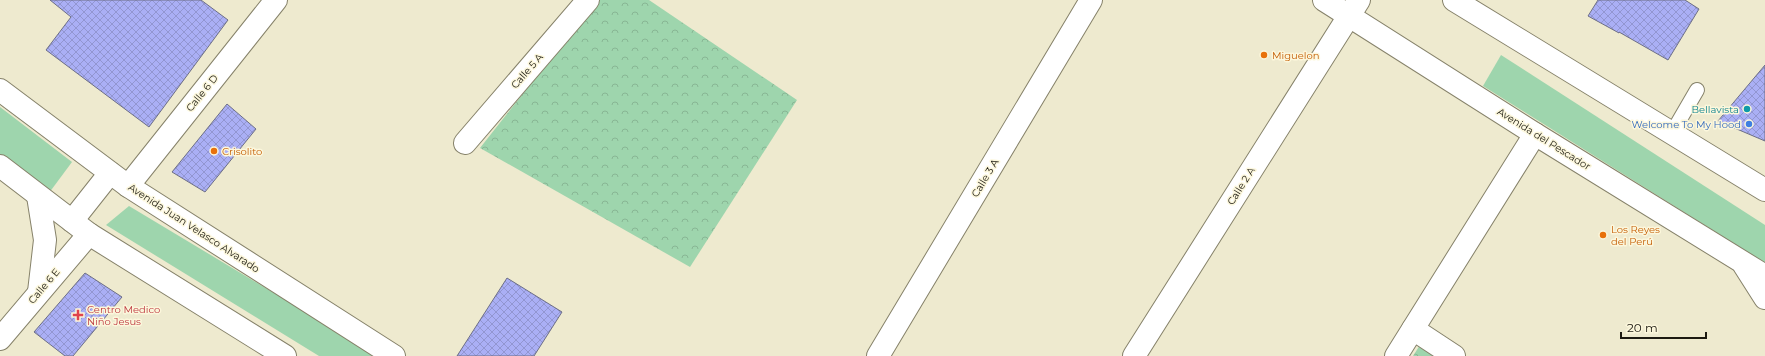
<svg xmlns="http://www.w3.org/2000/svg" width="1765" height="356" font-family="Montserrat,sans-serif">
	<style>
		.grass { fill: #9ed5ad }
		.forest { fill: url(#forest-crowns) }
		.building { fill: url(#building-cross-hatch); stroke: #6d6f86 }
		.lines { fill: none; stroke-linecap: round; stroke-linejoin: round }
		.lane-casing { stroke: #86826a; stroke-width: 16 }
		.street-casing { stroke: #86826a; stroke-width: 24 }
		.secondary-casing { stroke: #86826a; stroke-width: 24 }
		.lane { stroke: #fff; stroke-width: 14 }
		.street { stroke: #fff; stroke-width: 22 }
		.secondary { stroke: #fff; stroke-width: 22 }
		.food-dot { fill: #e8710a; stroke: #fcf7dc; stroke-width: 1.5 }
		.culture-dot { fill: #0f9aa8; stroke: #fcf7dc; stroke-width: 1.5 }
		.shop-dot { fill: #3f7fe0; stroke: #fcf7dc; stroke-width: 1.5 }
		.health-dot { fill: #e0444e; stroke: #fcf7dc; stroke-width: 1.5 }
		.labels { text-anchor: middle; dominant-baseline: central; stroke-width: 3; stroke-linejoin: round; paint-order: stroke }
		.food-label { font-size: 10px; fill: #c56008; stroke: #fcf7dc; text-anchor: start }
		.street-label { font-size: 10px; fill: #1c1a11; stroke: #fcf7dc }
		.culture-label { font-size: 10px; fill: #0d838f; stroke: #fcf7dc; text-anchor: end }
		.shop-label { font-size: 10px; fill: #366cbe; stroke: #fcf7dc; text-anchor: end }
		.health-label { font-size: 10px; fill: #be3a42; stroke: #fcf7dc; text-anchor: start }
	</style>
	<defs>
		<pattern id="forest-crowns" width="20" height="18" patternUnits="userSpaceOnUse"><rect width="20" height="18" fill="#9ed5ad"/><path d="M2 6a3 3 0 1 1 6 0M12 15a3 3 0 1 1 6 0" fill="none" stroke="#88b694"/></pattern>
		<pattern id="building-cross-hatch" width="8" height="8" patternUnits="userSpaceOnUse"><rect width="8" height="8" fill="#aaaff5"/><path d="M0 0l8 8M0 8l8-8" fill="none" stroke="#9296d1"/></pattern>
	</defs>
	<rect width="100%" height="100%" fill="#eeeacf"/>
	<!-- grass -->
	<g class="grass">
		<path d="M1501,55L1765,225V263L1483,86Z"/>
		<path d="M0,107L72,162L49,193L0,154Z"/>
		<path d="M129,206L379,356H319L106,225Z"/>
	</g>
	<!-- forest -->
	<g class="forest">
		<path d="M597,0H649L797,100L690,267L480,148Z"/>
		<path d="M1420,345L1436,356H1413Z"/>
	</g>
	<!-- building -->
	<g class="building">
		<path d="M50,0H201L228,20L149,127L46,50L71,17Z"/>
		<path d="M1598,0H1685L1699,9L1668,60L1619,32V33L1588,16Z"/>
		<path d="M1765,65V141L1718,121Z"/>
		<path d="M227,104L256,129L205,192L172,172Z"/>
		<path d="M85,273L122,297L73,356H65L34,332Z"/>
		<path d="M507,278L562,312L534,356H457Z"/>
	</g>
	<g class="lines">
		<!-- lane casing -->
		<g class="lane-casing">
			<path id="lane" d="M1672,133L1697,90"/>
		</g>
		<!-- street casing -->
		<g class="street-casing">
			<g id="street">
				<path d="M465,143L588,0"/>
				<path d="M128,186L276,0"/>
				<path d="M1413,329L1454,356"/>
				<path d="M0,339L89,234"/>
				<path d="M878,356L1091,0"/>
				<path d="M1134,356L1359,0"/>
				<path d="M1396,356L1535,134"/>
			</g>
		</g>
		<!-- secondary casing -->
		<g class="secondary-casing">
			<g id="secondary">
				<path d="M1324,0L1535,134L1765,276"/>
				<path d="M1454,0L1765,190"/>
				<path d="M0,90L128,186L394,356"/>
				<path d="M0,166L89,234L285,356"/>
				<path d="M38,196L45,240L39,292"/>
				<path d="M72,221L110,173"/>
				<path d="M1744,265L1765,298"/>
			</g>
		</g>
		<!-- lane -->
		<use href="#lane" class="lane"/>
		<!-- street -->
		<use href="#street" class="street"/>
		<!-- secondary -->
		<use href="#secondary" class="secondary"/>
	</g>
	<!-- markers -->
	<g class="food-dot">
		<circle cx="1264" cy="55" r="4"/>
		<circle cx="214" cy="151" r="4"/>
		<circle cx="1603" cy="235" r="4"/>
	</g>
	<circle class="culture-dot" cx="1747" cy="109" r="4"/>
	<circle class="shop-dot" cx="1749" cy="124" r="4"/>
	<path class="health-dot" d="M76 309h4v4h4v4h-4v4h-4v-4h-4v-4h4z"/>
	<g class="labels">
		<!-- food labels -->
		<g class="food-label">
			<text x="1272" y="55">Miguelon</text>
			<text x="222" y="151">Crisolito</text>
			<text x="1611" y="229">Los Reyes<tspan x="1611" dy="12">del Perú</tspan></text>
		</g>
		<!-- street labels -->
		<g class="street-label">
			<text transform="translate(527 71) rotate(-49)">Calle 5 A</text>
			<text transform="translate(202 93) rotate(-51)">Calle 6 D</text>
			<text transform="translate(1544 139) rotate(32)">Avenida del Pescador</text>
			<text transform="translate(985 178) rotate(-59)">Calle 3 A</text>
			<text transform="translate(1241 186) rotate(-58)">Calle 2 A</text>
			<text transform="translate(194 228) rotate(33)">Avenida Juan Velasco Alvarado</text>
			<text transform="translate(44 286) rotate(-50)">Calle 6 E</text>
		</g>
		<!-- culture labels -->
		<g class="culture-label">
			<text x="1739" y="109">Bellavista</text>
		</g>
		<!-- shop labels -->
		<g class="shop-label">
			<text x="1741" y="124">Welcome To My Hood</text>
		</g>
		<!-- health labels -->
		<g class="health-label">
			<text x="87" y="309">Centro Medico<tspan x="87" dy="12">Niño Jesus</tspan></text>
		</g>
	</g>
	<!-- scale -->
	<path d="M1621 332v6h85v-6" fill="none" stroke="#1c1a11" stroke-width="2"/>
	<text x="1627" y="332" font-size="12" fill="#1c1a11" stroke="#fcf7dc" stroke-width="3" paint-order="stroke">20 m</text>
</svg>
